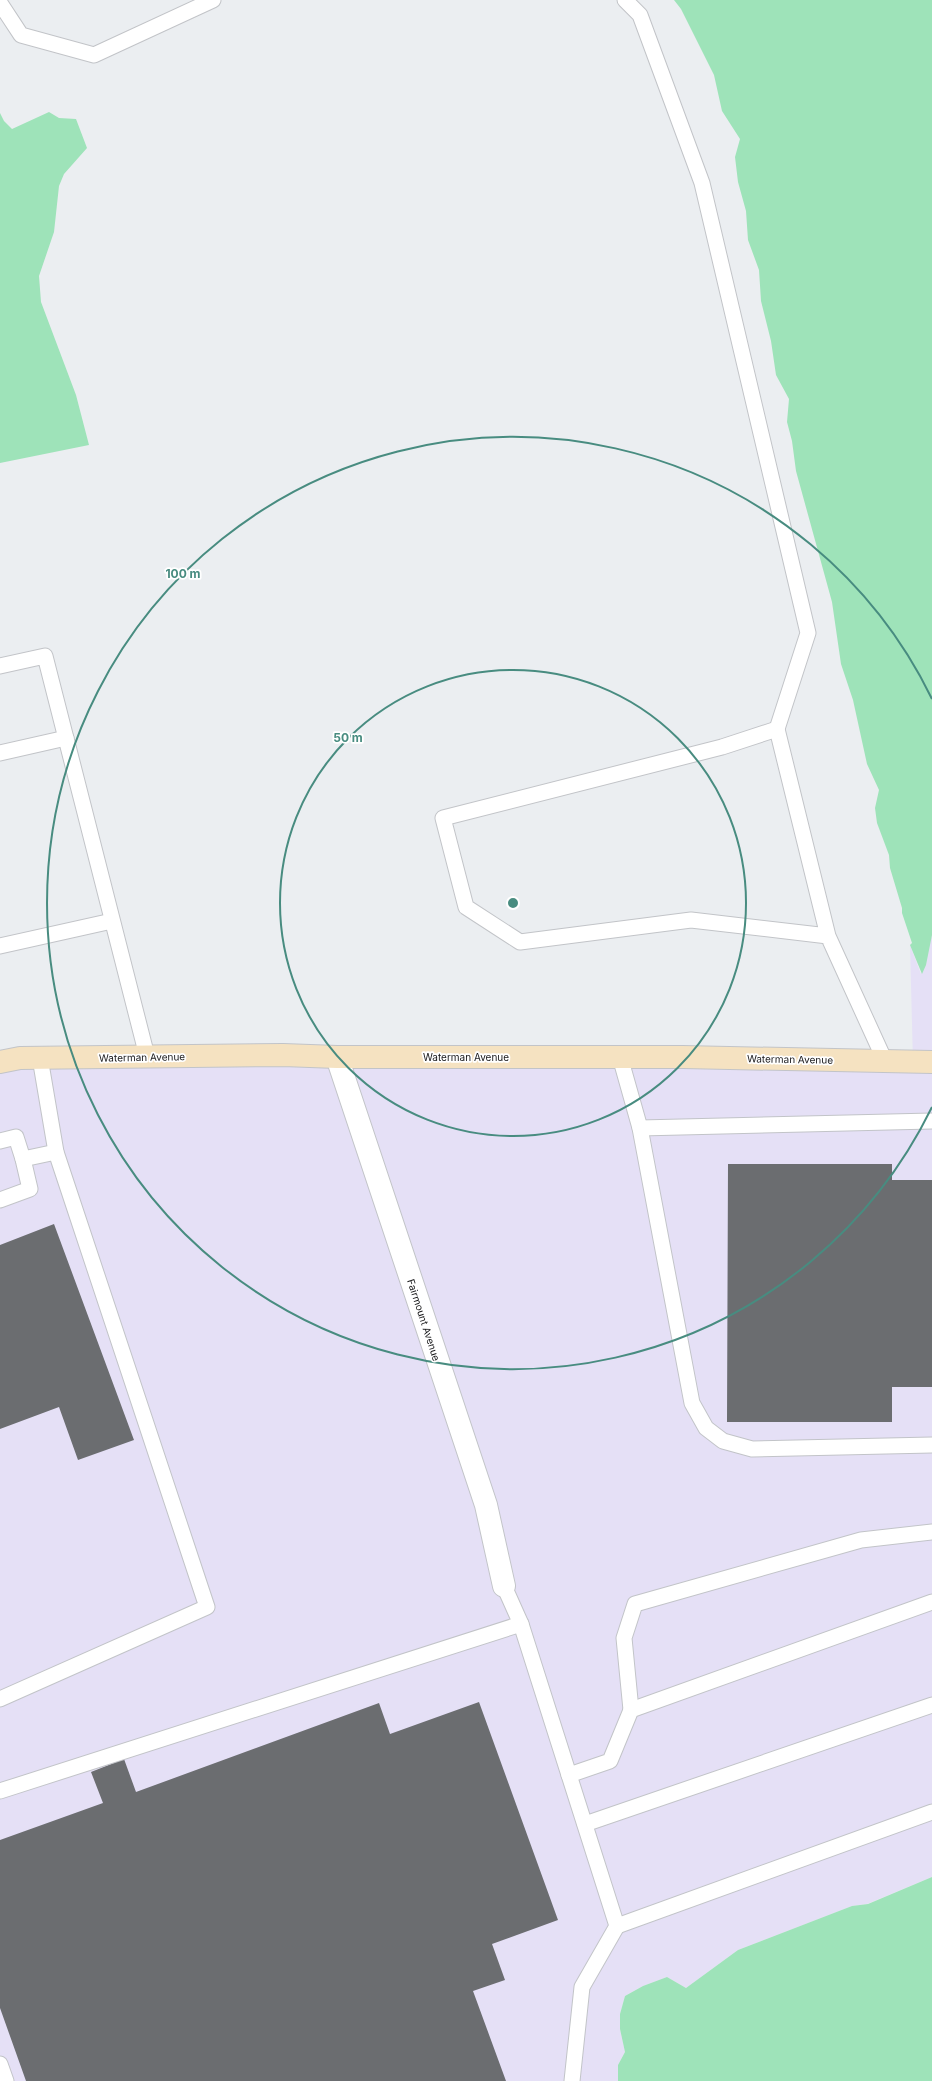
<svg xmlns="http://www.w3.org/2000/svg" width="932" height="2081" font-family="Inter,sans-serif">
	<style>
		.commercial { fill: #e5e0f6 }
		.green { fill: #9ee3b9 }
		.building { fill: #6b6d70 }
		.lines { fill: none; stroke-linecap: round; stroke-linejoin: round }
		.lane-casing { stroke: #c2c4c8; stroke-width: 17 }
		.street-casing { stroke: #c2c4c8; stroke-width: 24 }
		.secondary-casing { stroke: #c2c4c8; stroke-width: 24 }
		.lane { stroke: #fff; stroke-width: 15 }
		.street { stroke: #fff; stroke-width: 22 }
		.secondary { stroke: #f5e2c1; stroke-width: 22 }
		.ring { fill: none; stroke: #488c80; stroke-width: 2 }
		.labels { text-anchor: middle; dominant-baseline: central; stroke-width: 3.5; stroke-linejoin: round; paint-order: stroke }
		.street-label { font-size: 10px; fill: #161618; stroke: #fff }
		.centre { fill: #488c80; stroke: #fff; stroke-width: 2 }
		.ring-label { font-size: 12px; text-anchor: middle; font-weight: bold; fill: #488c80; stroke: #fff; stroke-width: 3.5; stroke-linejoin: round; paint-order: stroke }
	</style>
	<rect width="100%" height="100%" fill="#ebeef1"/>
	<!-- commercial -->
	<path class="commercial" d="M932,935V1877L867,1904L852,1906L738,1950L686,1988L667,1977L643,1986L625,1996L620,2014V2029L625,2052L618,2065V2081H0V1071L158,1053L913,1063L910,945L921,974Z"/>
	<!-- green -->
	<g class="green">
		<path d="M674,0H932V935L926,965L922,974L910,945L912,943L902,913V908L890,868L889,855L877,823L875,808L879,790L867,764L853,700L841,664L832,602L796,471L792,441L787,422L789,399L776,375L771,341L761,301L759,270L748,240L746,211L738,182L735,157L740,139L722,111L714,75L681,9Z"/>
		<path d="M49,112L59,118L76,119L87,148L64,174L59,186L54,232L39,276L41,302L76,395L89,445L0,463V113L4,121L12,129Z"/>
		<path d="M932,1877V2081H618V2065L625,2052L620,2029V2014L625,1996L643,1986L667,1977L686,1988L738,1950L852,1906L868,1904Z"/>
	</g>
	<!-- building -->
	<g class="building">
		<path d="M728,1164H892V1180H932V1387H892V1422H727Z"/>
		<path d="M54,1224L134,1440L78,1460L59,1407L0,1429V1245Z"/>
		<path d="M479,1702L558,1920L492,1944L505,1980L473,1991L506,2081H26L0,2008V1840L103,1803L91,1772L124,1759L136,1792L379,1703L390,1734Z"/>
	</g>
	<g class="lines">
		<!-- lane casing -->
		<g class="lane-casing">
			<g id="lane">
				<path d="M625,0L640,15L702,183L808,633L777,729"/>
				<path d="M0,3L21,35L94,55L213,0"/>
				<path d="M0,666L45,656L147,1056"/>
				<path d="M0,753L66,738"/>
				<path d="M828,936L777,729L722,747L443,818L466,907L520,942L691,920L828,936L885,1061"/>
				<path d="M0,946L112,921"/>
				<path d="M620,1057L640,1128L692,1403L706,1428L723,1441L752,1449L932,1445"/>
				<path d="M640,1128L932,1121"/>
				<path d="M0,1141L16,1137L23,1159L30,1189L0,1200"/>
				<path d="M23,1159L56,1152"/>
				<path d="M504,1586L521,1624L617,1926L582,1987L572,2081"/>
				<path d="M0,1699L207,1607L56,1152L40,1058"/>
				<path d="M631,1710L624,1638L635,1604L861,1540L932,1532"/>
				<path d="M569,1775L610,1761L631,1710L932,1602"/>
				<path d="M0,1791L521,1624"/>
				<path d="M585,1824L932,1705"/>
				<path d="M617,1926L932,1812"/>
				<path d="M0,2064L6,2081"/>
			</g>
		</g>
		<!-- street casing -->
		<g class="street-casing">
			<path id="street" d="M337,1057L486,1505L504,1586"/>
		</g>
		<!-- secondary casing -->
		<g class="secondary-casing">
			<path id="secondary" d="M0,1062L20,1058L283,1055L337,1057H683L932,1062"/>
		</g>
		<!-- lane -->
		<use href="#lane" class="lane"/>
		<!-- street -->
		<use href="#street" class="street"/>
		<!-- secondary -->
		<use href="#secondary" class="secondary"/>
	</g>
	<!-- distance rings -->
	<g class="ring">
		<circle cx="513" cy="903" r="233"/>
		<path d="M932 1107A466 466 0 1 1 932 699"/>
	</g>
	<g class="labels">
		<!-- street labels -->
		<g class="street-label">
			<text transform="translate(142 1057) rotate(-1)">Waterman Avenue</text>
			<text x="466" y="1057">Waterman Avenue</text>
			<text transform="translate(790 1059) rotate(1)">Waterman Avenue</text>
			<text transform="translate(424 1320) rotate(72)">Fairmount Avenue</text>
		</g>
	</g>
	<circle cx="513" cy="903" r="6" class="centre"/>
	<g class="ring-label">
		<text x="183" y="578">100 m</text>
		<text x="348" y="742">50 m</text>
	</g>
</svg>
